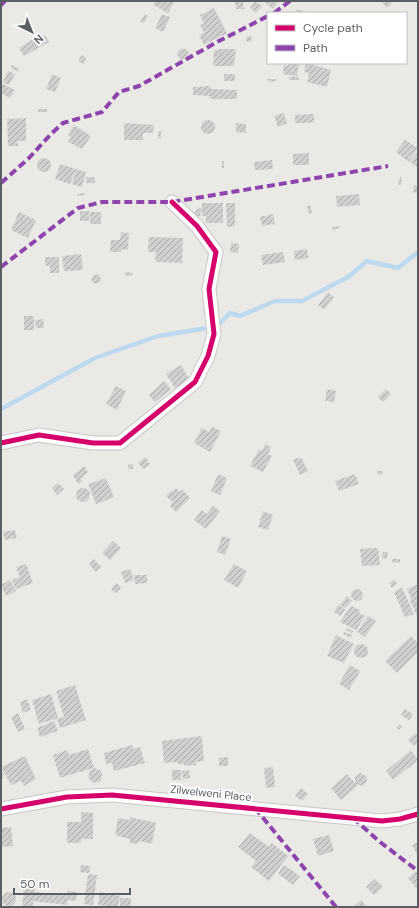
<svg xmlns="http://www.w3.org/2000/svg" width="419" height="908" font-family="'DM Sans',sans-serif">
	<style>
		.lines { fill: none; stroke-linecap: round; stroke-linejoin: round }
		.stream { stroke: #bdd9f0; stroke-width: 4.5 }
		.building { fill: url(#building-hatch) }
		.street-casing { stroke: #c7c7c7; stroke-width: 15 }
		.street { stroke: #fcfcfb; stroke-width: 13 }
		.quiet { stroke: #8e44ad; stroke-width: 4; stroke-dasharray: 8 4; stroke-linecap: butt }
		.cycleway-casing { stroke: #fff; stroke-width: 8 }
		.cycleway { stroke: #d6006c; stroke-width: 5 }
		.labels { text-anchor: middle; dominant-baseline: central; stroke-width: 4; stroke-linejoin: round; paint-order: stroke }
		.street-label { font-size: 11px; fill: #5b5e62; stroke: #fff }
	</style>
	<defs>
		<pattern id="building-hatch" width="6" height="6" patternUnits="userSpaceOnUse"><rect width="6" height="6" fill="#d1d0ce"/><path d="M-1 1l2-2M0 6l6-6M5 7l2-2" fill="none" stroke="#adacab"/></pattern>
	</defs>
	<rect width="100%" height="100%" fill="#eae9e5"/>
	<g class="lines">
		<!-- stream -->
		<g class="stream">
			<path d="M220,323L230,313L240,316L275,301H302L348,277L367,261L398,268L418,252"/>
			<path d="M1,409L95,358L158,336L208,328"/>
		</g>
	</g>
	<!-- building -->
	<g class="building">
		<path d="M155,1H175L168,13L153,5Z"/>
		<path d="M243,1L244,9H236L235,2Z"/>
		<path d="M255,1L262,6L256,13L250,8Z"/>
		<path d="M263,1H279L273,9Z"/>
		<path d="M381,1H392L393,2L387,8Z"/>
		<path d="M214,8L227,33L204,45L199,35L204,33L200,25L204,23L200,15Z"/>
		<path d="M297,9L309,13H296Z"/>
		<path d="M145,14L148,16L144,23L140,22Z"/>
		<path d="M162,14L170,17L163,32L155,28Z"/>
		<path d="M45,35L49,42L24,56L19,48L35,38L37,40Z"/>
		<circle cx="249" cy="39" r="3"/>
		<circle cx="183" cy="54" r="5.5"/>
		<path d="M219,49H236L234,66H213L214,50H219Z"/>
		<path d="M82,55L86,58L83,64L78,61Z"/>
		<path d="M288,63H299L297,76L283,74L284,65L288,66Z"/>
		<path d="M306,63L331,70L327,87L307,82L309,73L304,72Z"/>
		<path d="M12,65L19,69L18,72L11,68Z"/>
		<path d="M8,71L15,74L9,85L3,82Z"/>
		<path d="M52,74L61,78L55,92L46,89Z"/>
		<rect x="224" y="74" width="11" height="7"/>
		<rect x="289" y="77" width="10" height="3"/>
		<path d="M268,79H276L277,81L268,82Z"/>
		<path d="M1,83L15,90L10,98L1,93Z"/>
		<path d="M210,86L211,89L237,90V99H210V96L193,95V87Z"/>
		<rect x="38" y="109" width="9" height="3"/>
		<path d="M284,113L287,123L278,127L274,116Z"/>
		<path d="M314,114V123H295V115Z"/>
		<path d="M26,118V141H18V146H8L7,119Z"/>
		<circle cx="208" cy="127" r="7"/>
		<path d="M124,123L154,125L153,133H143V140H124Z"/>
		<path d="M236,123L246,124V133L236,132Z"/>
		<path d="M74,125L91,136L82,149L68,142L71,137L68,135Z"/>
		<rect x="158" y="131" width="3" height="8"/>
		<path d="M405,140L418,148L409,162L396,152Z"/>
		<path d="M418,151V166L417,167L410,162Z"/>
		<path d="M309,153V165H293V154Z"/>
		<circle cx="44" cy="165" r="7"/>
		<path d="M272,160L273,169L255,170L254,162Z"/>
		<rect x="222" y="161" width="2" height="7"/>
		<path d="M60,164L76,169L70,184L55,179Z"/>
		<path d="M76,169L86,172L82,187L72,184Z"/>
		<rect x="86" y="177" width="9" height="6"/>
		<path d="M400,177H402L401,185H398Z"/>
		<path d="M414,185L418,186V193L413,192Z"/>
		<path d="M85,193V195L77,196V194Z"/>
		<path d="M359,194L360,205L337,207L336,196Z"/>
		<path d="M202,203H223V223H206V216H202V212H200L201,216L195,217L194,214L197,209L202,208Z"/>
		<path d="M226,203H235V226L227,227Z"/>
		<path d="M310,205L312,213L309,214L307,206Z"/>
		<rect x="80" y="211" width="9" height="10"/>
		<path d="M19,212L36,220L28,238L11,230Z"/>
		<rect x="90" y="212" width="11" height="12"/>
		<path d="M273,214L275,224L262,226L260,217Z"/>
		<path d="M340,226V228L332,230V227Z"/>
		<path d="M121,232L129,233L128,250L121,249V252H110L111,240H120Z"/>
		<path d="M149,237L183,238L182,263L155,262L156,252H148Z"/>
		<path d="M231,243L239,244L238,253L230,252Z"/>
		<path d="M307,249L308,258L295,260L294,251Z"/>
		<path d="M283,252L285,262L263,265L261,255Z"/>
		<path d="M81,254L83,270L64,271L62,256Z"/>
		<path d="M45,257H59V273H50V266L45,265Z"/>
		<path d="M125,272L133,273L132,276L124,275Z"/>
		<circle cx="96" cy="279" r="4.5"/>
		<path d="M328,292L334,297L324,310L318,305Z"/>
		<rect x="24" y="316" width="10" height="14"/>
		<path d="M43,319L44,328H36L35,320Z"/>
		<path d="M181,365L189,379L175,388L166,374Z"/>
		<path d="M164,381L171,389L155,402L149,395Z"/>
		<path d="M116,386L126,391L117,410L106,404Z"/>
		<path d="M327,389L336,391L334,402L325,401Z"/>
		<path d="M386,389L391,394L383,402L378,397Z"/>
		<path d="M212,427L221,431L210,452L194,443L202,428L209,432Z"/>
		<path d="M265,444L271,447L268,454L272,456L263,472L250,466L259,449L262,451Z"/>
		<path d="M145,457L150,464L144,469L138,463Z"/>
		<path d="M301,457L308,471L300,475L293,460Z"/>
		<path d="M133,464V469H128V465Z"/>
		<path d="M84,466L88,472L80,479L83,481L78,484L73,475Z"/>
		<path d="M378,470L383,472L382,475L377,473Z"/>
		<path d="M218,474L227,478L220,495L211,491Z"/>
		<path d="M355,474L359,484L339,491L335,481Z"/>
		<path d="M106,478L114,497L96,504L88,484Z"/>
		<path d="M58,483L64,489L57,495L52,488Z"/>
		<circle cx="83" cy="495" r="7"/>
		<path d="M176,488L180,492L182,489L190,498L176,512L170,506L174,499L171,501L166,496L172,490L173,492Z"/>
		<path d="M213,506L220,511L206,529L194,520L202,510L207,514Z"/>
		<path d="M263,511L273,515L268,530L258,527Z"/>
		<path d="M15,530L17,538L5,540L3,532Z"/>
		<path d="M222,536L231,539L225,555L217,552Z"/>
		<path d="M113,541L121,548L110,560L102,553Z"/>
		<path d="M378,548L380,565L362,566L360,549Z"/>
		<path d="M383,552H388L387,559L382,558Z"/>
		<path d="M94,559L101,567L96,572L89,564Z"/>
		<path d="M392,559H400V562L393,563Z"/>
		<path d="M26,564L33,583L16,589L12,580L20,577L16,567Z"/>
		<path d="M234,564L247,571L238,588L224,580Z"/>
		<path d="M130,569L134,580L125,583L121,572Z"/>
		<path d="M134,575H147V583L135,584Z"/>
		<path d="M10,580L16,591L6,596L1,585Z"/>
		<path d="M394,580L397,584L392,588L389,583Z"/>
		<path d="M116,583L121,587L117,593L111,590Z"/>
		<path d="M418,584V618L410,601L411,598L407,589Z"/>
		<path d="M402,588L414,614L405,617L394,592Z"/>
		<circle cx="357" cy="595" r="6"/>
		<path d="M347,596L352,601L345,608L340,605Z"/>
		<path d="M338,605L345,609L341,616L334,612Z"/>
		<path d="M351,606L360,610L359,613L365,616L356,630L340,622Z"/>
		<path d="M368,616L376,621L365,637L357,632Z"/>
		<path d="M347,628L353,631L352,633L346,630Z"/>
		<path d="M344,632L352,635L351,638L343,634Z"/>
		<path d="M336,635L354,644L344,663L327,656Z"/>
		<path d="M411,636L418,643V652L397,673L385,661Z"/>
		<circle cx="361" cy="651" r="7"/>
		<path d="M350,665L360,671L349,690L339,684Z"/>
		<path d="M75,685L86,720L60,728L57,719L64,717L56,691Z"/>
		<path d="M51,694L58,718L39,724L32,700Z"/>
		<path d="M27,699L31,710L23,713L20,702Z"/>
		<path d="M405,709L413,714L409,720L401,715Z"/>
		<path d="M18,713L25,729L18,732L11,717Z"/>
		<path d="M54,721L58,731L40,737L37,728Z"/>
		<path d="M399,724L402,726L399,730L396,728Z"/>
		<path d="M415,733L418,736V742L414,746L408,740Z"/>
		<path d="M202,736L204,761L196,762V765L184,766V764H178V762L164,763L162,741Z"/>
		<path d="M132,745L133,749L140,747L145,763L114,771L112,763L106,764L104,753Z"/>
		<path d="M88,749L94,768L100,770L102,774L101,781L94,783L89,779V772L93,768L60,778L53,755L67,750L69,755Z"/>
		<path d="M411,750L418,760L393,780L386,771Z"/>
		<path d="M25,756L36,779L24,786L21,781L11,785L1,767Z"/>
		<path d="M228,757V766H219V758Z"/>
		<path d="M273,767L275,787L266,788L264,768Z"/>
		<path d="M1,770L4,774L1,782Z"/>
		<rect x="172" y="770" width="9" height="10"/>
		<path d="M189,770L190,778L183,779L182,771Z"/>
		<path d="M360,773L366,776L367,782L362,786L356,784L357,786L341,800L331,788L347,774L355,783V777Z"/>
		<path d="M301,788L308,794L302,801L295,796Z"/>
		<path d="M81,812L93,813V839H81V843H67V822H81Z"/>
		<path d="M130,817L156,823L152,844L139,841L138,844L130,843V839L115,835L118,818L130,820Z"/>
		<path d="M11,827L13,846L1,847V828Z"/>
		<path d="M250,833L269,847L272,843L288,856L269,881L251,867L256,861L238,847Z"/>
		<path d="M329,835L334,851L318,856L313,839Z"/>
		<path d="M418,842V856L412,845Z"/>
		<path d="M81,865L90,866L89,873L80,872Z"/>
		<path d="M284,865L300,876L293,885L278,874Z"/>
		<path d="M416,871L418,874V890L408,878Z"/>
		<path d="M88,874L97,875L93,905L84,904Z"/>
		<path d="M375,879L383,887L374,895L366,887Z"/>
		<path d="M24,888L35,889L34,892L67,895L68,891L77,892L76,901L68,900L67,905L33,901V907L22,906Z"/>
		<circle cx="9" cy="899" r="7"/>
		<path d="M100,892L120,896L118,907L98,905Z"/>
		<rect x="120" y="898" width="11" height="9"/>
		<path d="M361,900L367,907H353Z"/>
	</g>
	<g class="lines">
		<!-- street casing -->
		<g class="street-casing">
			<g id="street">
				<path d="M1,443L39,435L93,443H120L195,382L208,356L214,334L209,289L216,252L197,226L172,202"/>
				<path d="M1,809L67,797L112,795L382,821L400,819L418,814"/>
			</g>
		</g>
		<!-- street -->
		<use href="#street" class="street"/>
		<!-- quiet -->
		<g class="quiet">
			<path d="M1,5L5,1"/>
			<path d="M274,13L290,1"/>
			<path d="M1,183L29,158L51,134L63,123L102,112L119,92L139,86L217,42L268,16"/>
			<path d="M1,267L78,208L102,202H172L388,166"/>
			<path d="M255,808L336,907"/>
			<path d="M353,818L380,842L418,871"/>
		</g>
		<!-- cycleway casing -->
		<g class="cycleway-casing">
			<g id="cycleway">
				<path d="M1,443L39,435L93,443H120L195,382L208,356L214,334L209,289L216,252L197,226L172,202"/>
				<path d="M1,809L67,797L112,795L382,821L400,819L418,814"/>
			</g>
		</g>
		<!-- cycleway -->
		<use href="#cycleway" class="cycleway"/>
	</g>
	<g class="labels">
		<!-- street labels -->
		<g class="street-label">
			<text transform="translate(211 793) rotate(6)">Zilwelweni Place</text>
		</g>
	</g>
	<!-- border -->
	<rect width="419" height="908" fill="none" stroke="#5b5e62" stroke-width="4"/>
	<!-- legend -->
	<rect x="267" y="12" width="140" height="52" fill="#ffffff" stroke="#bdbfc0"/>
	<rect x="275" y="25" width="20" height="6" fill="#d6006c" stroke="#bdbfc0"/>
	<text x="303" y="32" font-size="12" fill="#5b5e62">Cycle path</text>
	<rect x="275" y="45" width="20" height="6" fill="#8e44ad" stroke="#bdbfc0"/>
	<text x="303" y="52" font-size="12" fill="#5b5e62">Path</text>
	<!-- north arrow -->
	<g transform="translate(32 32) rotate(137)" stroke="#ffffff" stroke-width="3" paint-order="stroke">
	<path d="M0-3L7 15L0 10L-7 15Z" fill="#5b5e62"/>
	<text y="-6" font-size="11" font-weight="bold" text-anchor="middle" fill="#5b5e62">N</text>
	</g>
	<!-- scale -->
	<path d="M14 888v6h116v-6" fill="none" stroke="#5b5e62" stroke-width="2"/>
	<text x="20" y="888" font-size="12" fill="#5b5e62" stroke="#ffffff" stroke-width="3" paint-order="stroke">50 m</text>
</svg>
